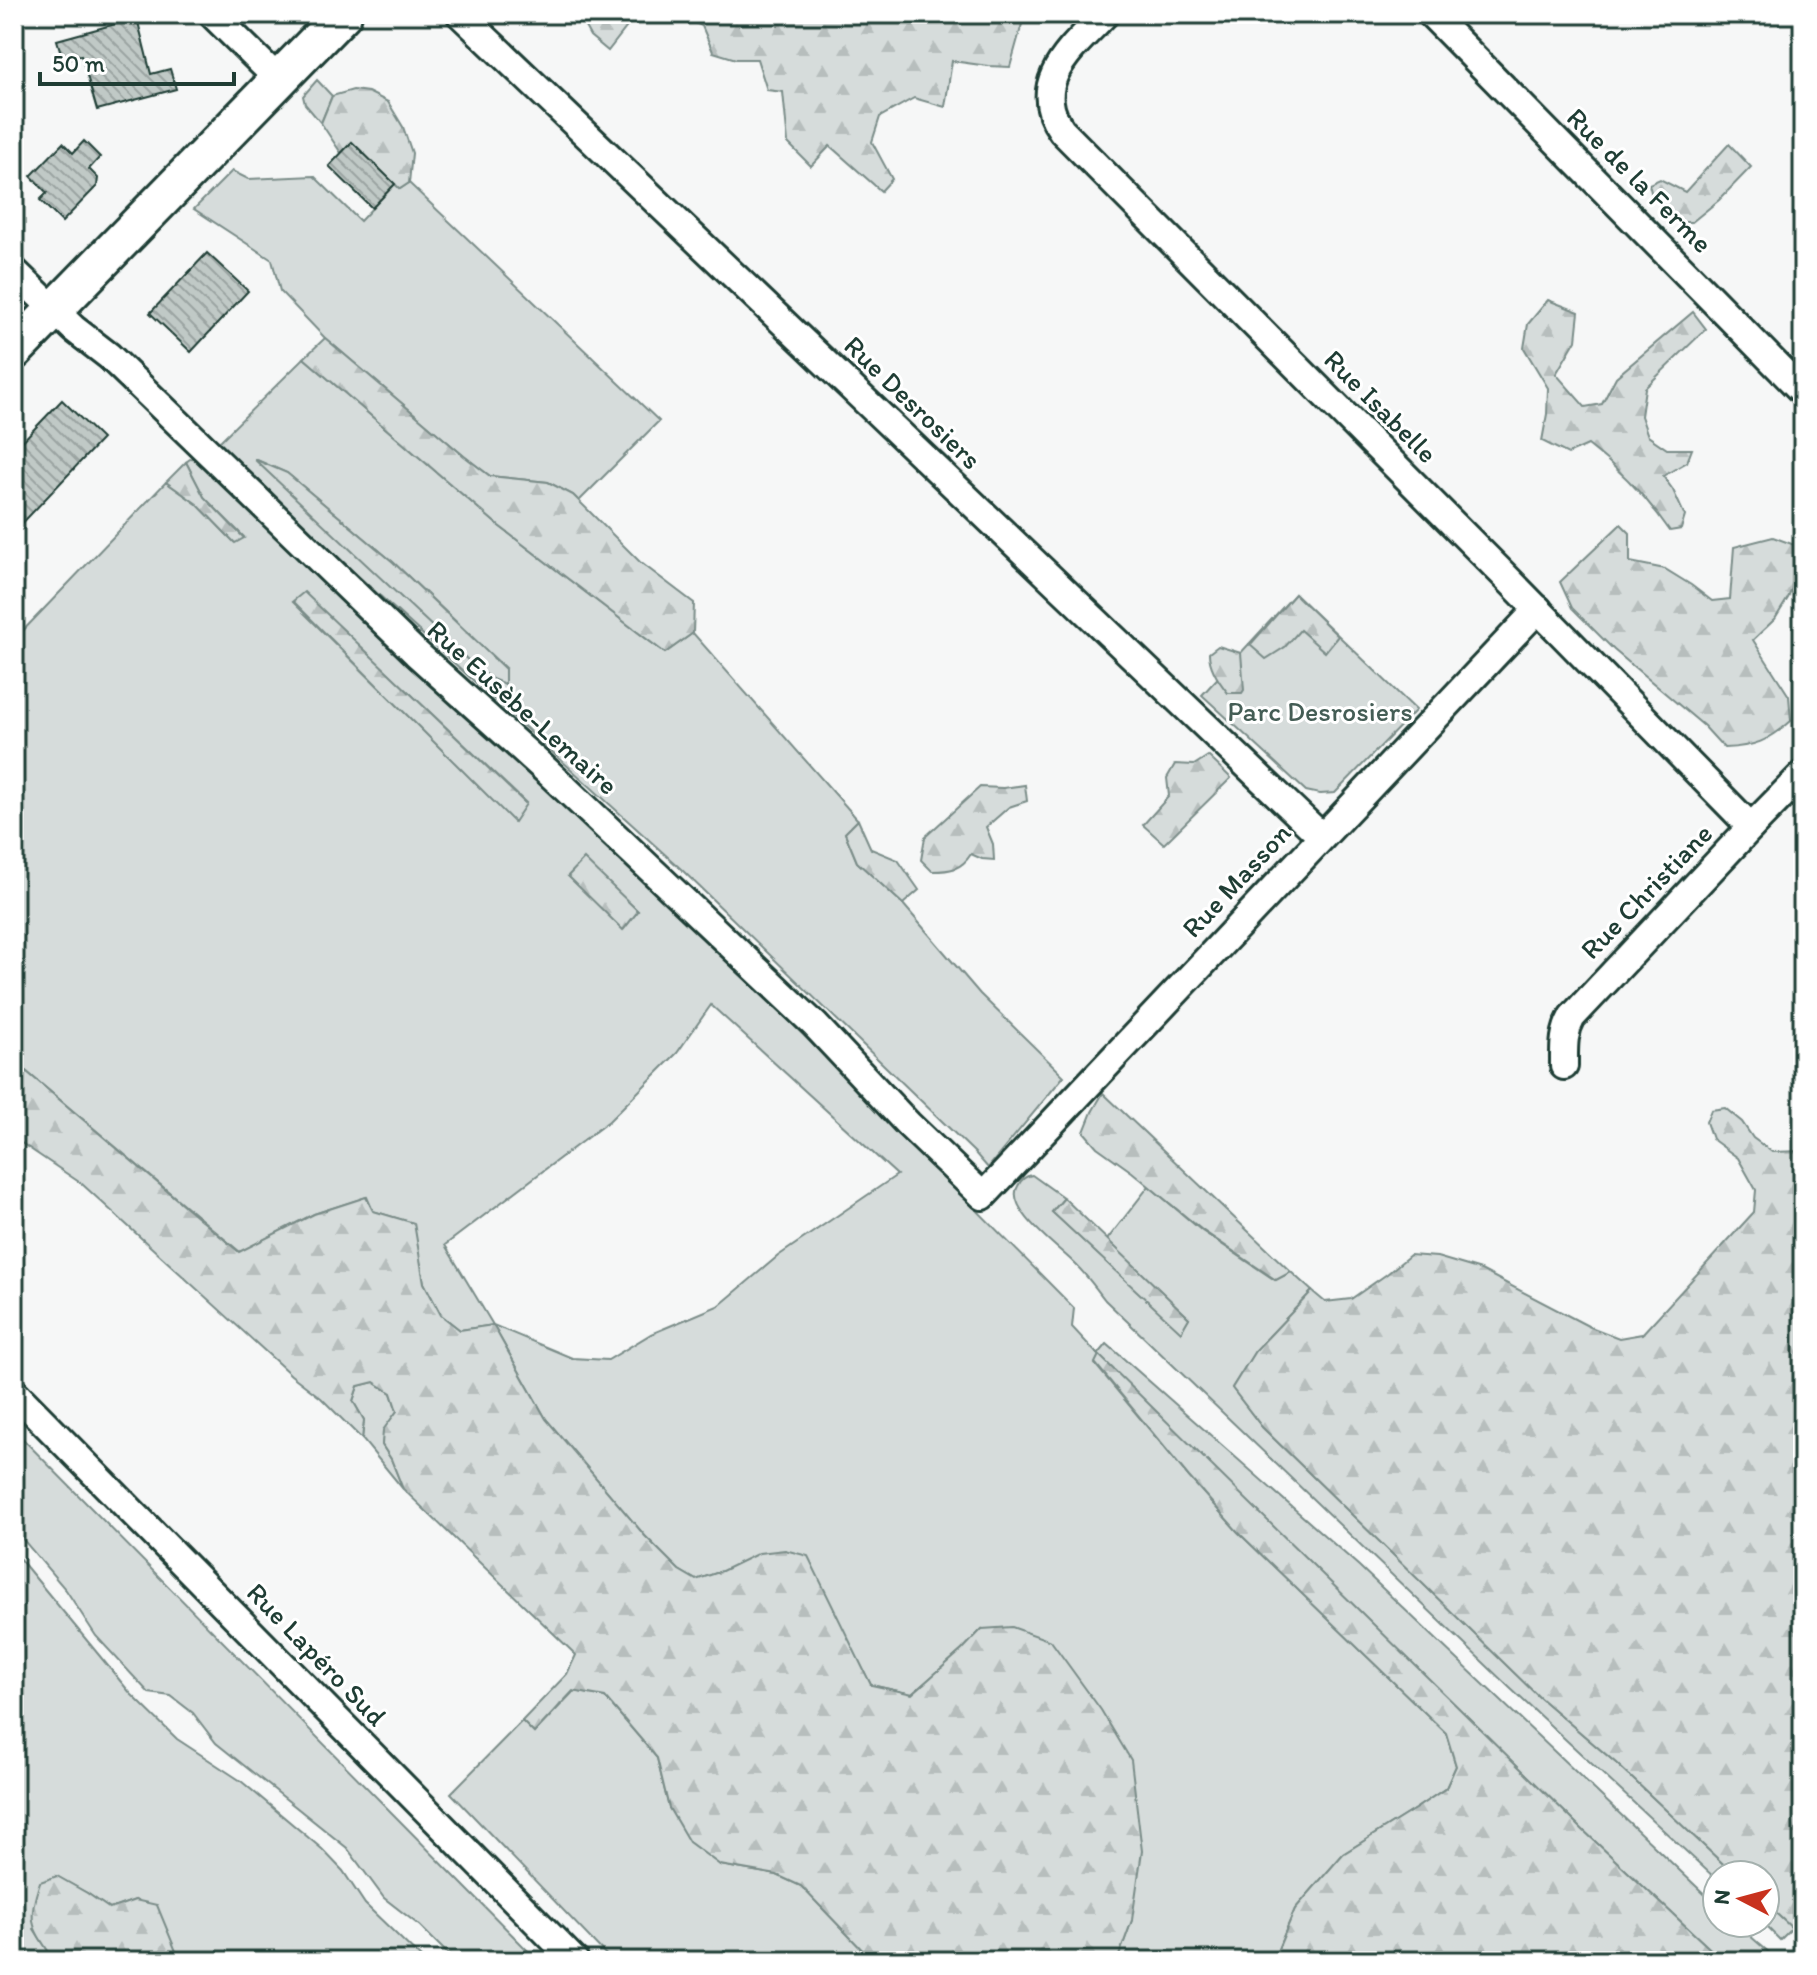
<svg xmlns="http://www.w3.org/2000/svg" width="1817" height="1975" font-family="Itim,sans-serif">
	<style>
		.green { fill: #d6dcdb; stroke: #7a8c88; stroke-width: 2; fill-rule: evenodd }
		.forest { fill: url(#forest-firs); stroke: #7a8c88; stroke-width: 2 }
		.building { fill: url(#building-back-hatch); stroke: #1f3d34; stroke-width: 2 }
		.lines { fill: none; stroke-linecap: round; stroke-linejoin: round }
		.street-casing { stroke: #1f3d34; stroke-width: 32 }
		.secondary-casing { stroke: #1f3d34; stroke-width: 42 }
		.street { stroke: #fff; stroke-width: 26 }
		.secondary { stroke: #fff; stroke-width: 36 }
		.labels { text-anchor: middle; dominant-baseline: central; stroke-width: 6; stroke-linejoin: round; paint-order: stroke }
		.street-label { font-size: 28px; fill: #1f3d34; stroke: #fff }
		.park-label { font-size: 28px; fill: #445d55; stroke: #fff }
	</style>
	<defs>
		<pattern id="forest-firs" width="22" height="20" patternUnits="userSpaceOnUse" patternTransform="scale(2)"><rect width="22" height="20" fill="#d6dcdb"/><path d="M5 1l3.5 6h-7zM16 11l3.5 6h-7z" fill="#b7bebd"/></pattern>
		<pattern id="building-back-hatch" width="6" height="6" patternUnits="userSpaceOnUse" patternTransform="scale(2)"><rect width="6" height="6" fill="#c0c9c6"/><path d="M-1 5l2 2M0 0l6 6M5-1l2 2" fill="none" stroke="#9ba4a2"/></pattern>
	</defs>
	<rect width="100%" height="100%" fill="#f6f7f7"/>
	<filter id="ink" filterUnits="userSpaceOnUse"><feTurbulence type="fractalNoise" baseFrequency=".0125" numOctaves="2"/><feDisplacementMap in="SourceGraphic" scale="16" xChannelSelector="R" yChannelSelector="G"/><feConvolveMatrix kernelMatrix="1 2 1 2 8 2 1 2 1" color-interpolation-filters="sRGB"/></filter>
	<g filter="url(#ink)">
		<!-- green -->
		<g class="green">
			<path d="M317,80L332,96L321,123L305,104L303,96Z"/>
			<path d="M232,171L248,179L314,176L360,221L395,184L400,189L409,183L659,421L579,501L573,495L548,482L490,476L464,456L325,338L280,291L272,260L194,209Z"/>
			<path d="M304,358L499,526L665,653L693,633L858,820L845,833L857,862L903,904L980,994L1064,1076L988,1168L975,1153L681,869L215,446ZM257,460L287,473L393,562L505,668L492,679L469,661Z"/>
			<path d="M194,456L364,620L726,957L1074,1308L1072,1327L1098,1355L1107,1344L1359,1566L1717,1906V1923H1735L1779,1961H1723L1584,1831L1099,1356L1095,1364L1189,1477L1238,1532L1446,1733L1456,1766L1446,1788L1415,1809L1343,1854L1295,1909L1273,1961H1117L1132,1920L982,1629L962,1650L912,1694L871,1685L851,1646L722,1571L696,1580L679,1570L645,1536L546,1419L493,1325L460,1330L441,1315L424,1283L413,1223L373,1211L367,1197L314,1214L240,1252L14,1061V640L166,482L197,504L234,542L244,537L204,497L186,462ZM304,593L526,803L514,821L293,602ZM584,860L638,911L624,929L568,876ZM711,1005L897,1175L778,1256L720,1305L651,1334L608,1360L572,1358L493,1325L445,1245L609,1121L677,1053Z"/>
			<path d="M1295,594L1416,710L1335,793L1320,794L1306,791L1202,695Z"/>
			<path d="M1032,1175L1064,1198L1052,1212L1181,1331L1189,1318L1107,1240L1149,1186L1202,1231L1275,1280L1291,1272L1312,1291L1255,1351L1232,1388L1262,1427L1539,1697L1616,1763L1735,1875H1717V1880L1510,1688L1105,1300C1095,1287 1085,1273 1073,1262C1058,1247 1004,1208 1018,1186C1021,1179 1025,1176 1032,1175Z"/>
			<path d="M374,1382L391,1393L397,1411L384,1430L382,1445L391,1459L403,1489L362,1439L364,1420L353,1401L358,1386Z"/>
			<path d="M14,1430L538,1961H455L420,1926L384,1898L347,1848L216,1743L193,1713L171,1696L149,1693L96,1636L66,1590L14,1529Z"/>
			<path d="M14,1552L131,1694L177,1739L241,1781L322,1849L343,1871L365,1904L424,1961H180L135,1900L110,1909L87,1893L56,1876L34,1929L55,1961H32L27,1953H14Z"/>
			<path d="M574,1691L605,1697L657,1758L669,1808L720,1865L777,1875L801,1886L873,1961H612L451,1793L522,1721L534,1733Z"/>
			<path d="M1765,1903L1792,1928L1780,1940L1763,1923H1765Z"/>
		</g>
		<!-- forest -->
		<g class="forest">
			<path d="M578,14H672L648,23L633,19L608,51L590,36Z"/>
			<path d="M674,14H1016L1022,24L1010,67L988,66L952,61L945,107L914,98L880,117L872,142L892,179L881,191L830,146L811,166L788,143L783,92L767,90L757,59H736L713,52L702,26Z"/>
			<path d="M353,90L368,92L388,102L403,127L412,153L409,183L400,189L352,142L341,153L321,123L332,96Z"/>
			<path d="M1729,144L1751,167L1719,200L1692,222H1677L1652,196L1649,184L1660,179L1685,192Z"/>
			<path d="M1548,300L1579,312L1576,340L1556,374L1585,407L1602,404L1616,377L1693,312L1706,329L1645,388L1641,416L1648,436L1667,449H1692L1687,462L1663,476L1673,490L1685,516L1681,529L1670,531C1646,496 1621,470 1588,445L1568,454L1542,441L1547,414L1548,388L1524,348L1528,324Z"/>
			<path d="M325,338L464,456L490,476L548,482L573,495L640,562L694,603L693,633L665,653L499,526L304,358Z"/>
			<path d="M254,459L287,473L393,562L505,669V684L492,679L469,661Z"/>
			<path d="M186,462L204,497L244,538L235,543L197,504L166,482Z"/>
			<path d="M1621,524L1630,533V562L1665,569L1691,585L1712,601L1730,599L1734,547L1773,537L1800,547L1802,566L1788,598L1775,619L1753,640L1789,696L1791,721C1769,741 1754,747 1724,748L1704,726L1614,650L1572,608L1560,582Z"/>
			<path d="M304,592L526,804L514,822L293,601Z"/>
			<path d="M1295,594L1338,636L1325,652L1300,630L1285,647L1266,659L1250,645Z"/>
			<path d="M1218,646L1241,653L1244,690L1242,693H1228C1219,682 1209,668 1209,653Z"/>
			<path d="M1208,756L1231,778L1164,844L1143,825L1169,796L1167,778L1175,764L1194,765Z"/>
			<path d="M1025,785L1027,801L1009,807L986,827L993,844L994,860L982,859L971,854C961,870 950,871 932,871L921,860L925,837L980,787L1003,788Z"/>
			<path d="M858,820L871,849L898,860L919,890L903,904L857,862L845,833Z"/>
			<path d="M584,859L638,911L623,930L568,876Z"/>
			<path d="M14,1061L239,1252L314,1214L366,1197L373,1211L414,1223L424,1283L441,1315L460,1330L493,1325L546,1419L645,1536L679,1570L696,1580L722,1571L759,1553L785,1550L808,1556L871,1685L912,1694L962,1650L982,1629L1012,1627L1051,1641L1101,1710L1131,1760L1142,1851L1132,1920L1117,1961H873L801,1886L777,1875L720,1865L689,1842L669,1808L657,1758L605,1697L573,1691L534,1733L522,1721L567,1674L576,1655L403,1489L391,1459L382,1445L383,1430L397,1411L391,1393L374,1382L358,1386L353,1401L364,1420L362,1439L321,1398L291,1375L82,1184L14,1138Z"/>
			<path d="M1103,1093L1291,1272L1276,1280L1202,1230L1132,1172L1097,1147L1084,1132L1092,1112Z"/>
			<path d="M1725,1108L1742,1122L1753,1138L1772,1152L1803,1151V1918L1792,1928L1765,1903V1875H1735L1616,1763L1539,1697L1262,1427L1232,1388L1255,1351L1312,1291L1325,1302L1351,1299L1387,1274L1410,1255L1437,1257L1481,1270L1588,1326L1619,1338L1642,1334L1754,1212L1756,1190L1738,1158L1712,1139L1706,1122L1711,1110Z"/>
			<path d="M1064,1198L1189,1318L1181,1332L1052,1212Z"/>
			<path d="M1099,1355L1584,1831L1723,1961H1273L1295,1909L1343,1854L1415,1809L1446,1788L1456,1766L1446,1733L1238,1532L1189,1477L1095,1363Z"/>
			<path d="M57,1876L87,1893L110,1909L135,1900L157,1905L180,1961H55C32,1927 26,1923 40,1882Z"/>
		</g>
		<!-- building -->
		<g class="building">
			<path d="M137,18L151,74L170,69L176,89L97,110L81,55L63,60L57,40Z"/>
			<path d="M84,141L100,157L89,169L98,178L97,186L62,222L40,200L47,193L31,176L63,143L73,153Z"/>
			<path d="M352,142L395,184L372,208L329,166Z"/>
			<path d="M207,253L248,291L191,352L150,313Z"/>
			<path d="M62,400L102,439L14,532V450Z"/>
		</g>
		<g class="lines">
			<!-- street casing -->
			<g class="street-casing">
				<g id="street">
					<path d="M212,14L279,80"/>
					<path d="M460,14L1322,837"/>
					<path d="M1105,14C1074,47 1027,82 1062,131L1502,573L1751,827"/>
					<path d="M1431,14L1803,392"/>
					<path d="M14,271L74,329L109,356L416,653L548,772L815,1025L908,1124L983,1196L1538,609"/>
					<path d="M1564,1066C1564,1047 1563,1033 1572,1017L1751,827L1803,774"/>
					<path d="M14,1392L575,1961"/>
				</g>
			</g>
			<!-- secondary casing -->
			<g class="secondary-casing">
				<path id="secondary" d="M14,351L343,14"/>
			</g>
			<!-- street -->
			<use href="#street" class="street"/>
			<!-- secondary -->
			<use href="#secondary" class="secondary"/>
		</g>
	</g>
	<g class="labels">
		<!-- street labels -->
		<g class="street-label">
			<text transform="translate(1640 180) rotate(45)">Rue de la Ferme</text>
			<text transform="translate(913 402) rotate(44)">Rue Desrosiers</text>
			<text transform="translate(1381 406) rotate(45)">Rue Isabelle</text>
			<text transform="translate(523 707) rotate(42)">Rue Eusèbe-Lemaire</text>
			<text transform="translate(1236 880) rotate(-47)">Rue Masson</text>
			<text transform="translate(1646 891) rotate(-46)">Rue Christiane</text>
			<text transform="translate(317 1654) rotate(46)">Rue Lapéro Sud</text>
		</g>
		<!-- park labels -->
		<g class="park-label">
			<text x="1320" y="711">Parc Desrosiers</text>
		</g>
	</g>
	<!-- margin -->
	<rect width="1817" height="1975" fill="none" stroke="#fff" stroke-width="48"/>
	<rect x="24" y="24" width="1769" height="1927" fill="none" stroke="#1f3d34" stroke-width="3" filter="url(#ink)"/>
	<!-- north arrow -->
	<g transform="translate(1741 1899) rotate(276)"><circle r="38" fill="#ffffff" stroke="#a5b1ae" stroke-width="2"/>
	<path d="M0-6L14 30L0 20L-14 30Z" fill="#c8321e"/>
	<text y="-12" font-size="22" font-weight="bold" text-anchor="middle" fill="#1f3d34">N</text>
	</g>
	<!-- scale -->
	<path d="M40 72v12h194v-12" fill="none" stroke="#1f3d34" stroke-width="4"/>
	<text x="52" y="72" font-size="24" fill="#1f3d34" stroke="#ffffff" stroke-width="6" paint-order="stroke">50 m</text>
</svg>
